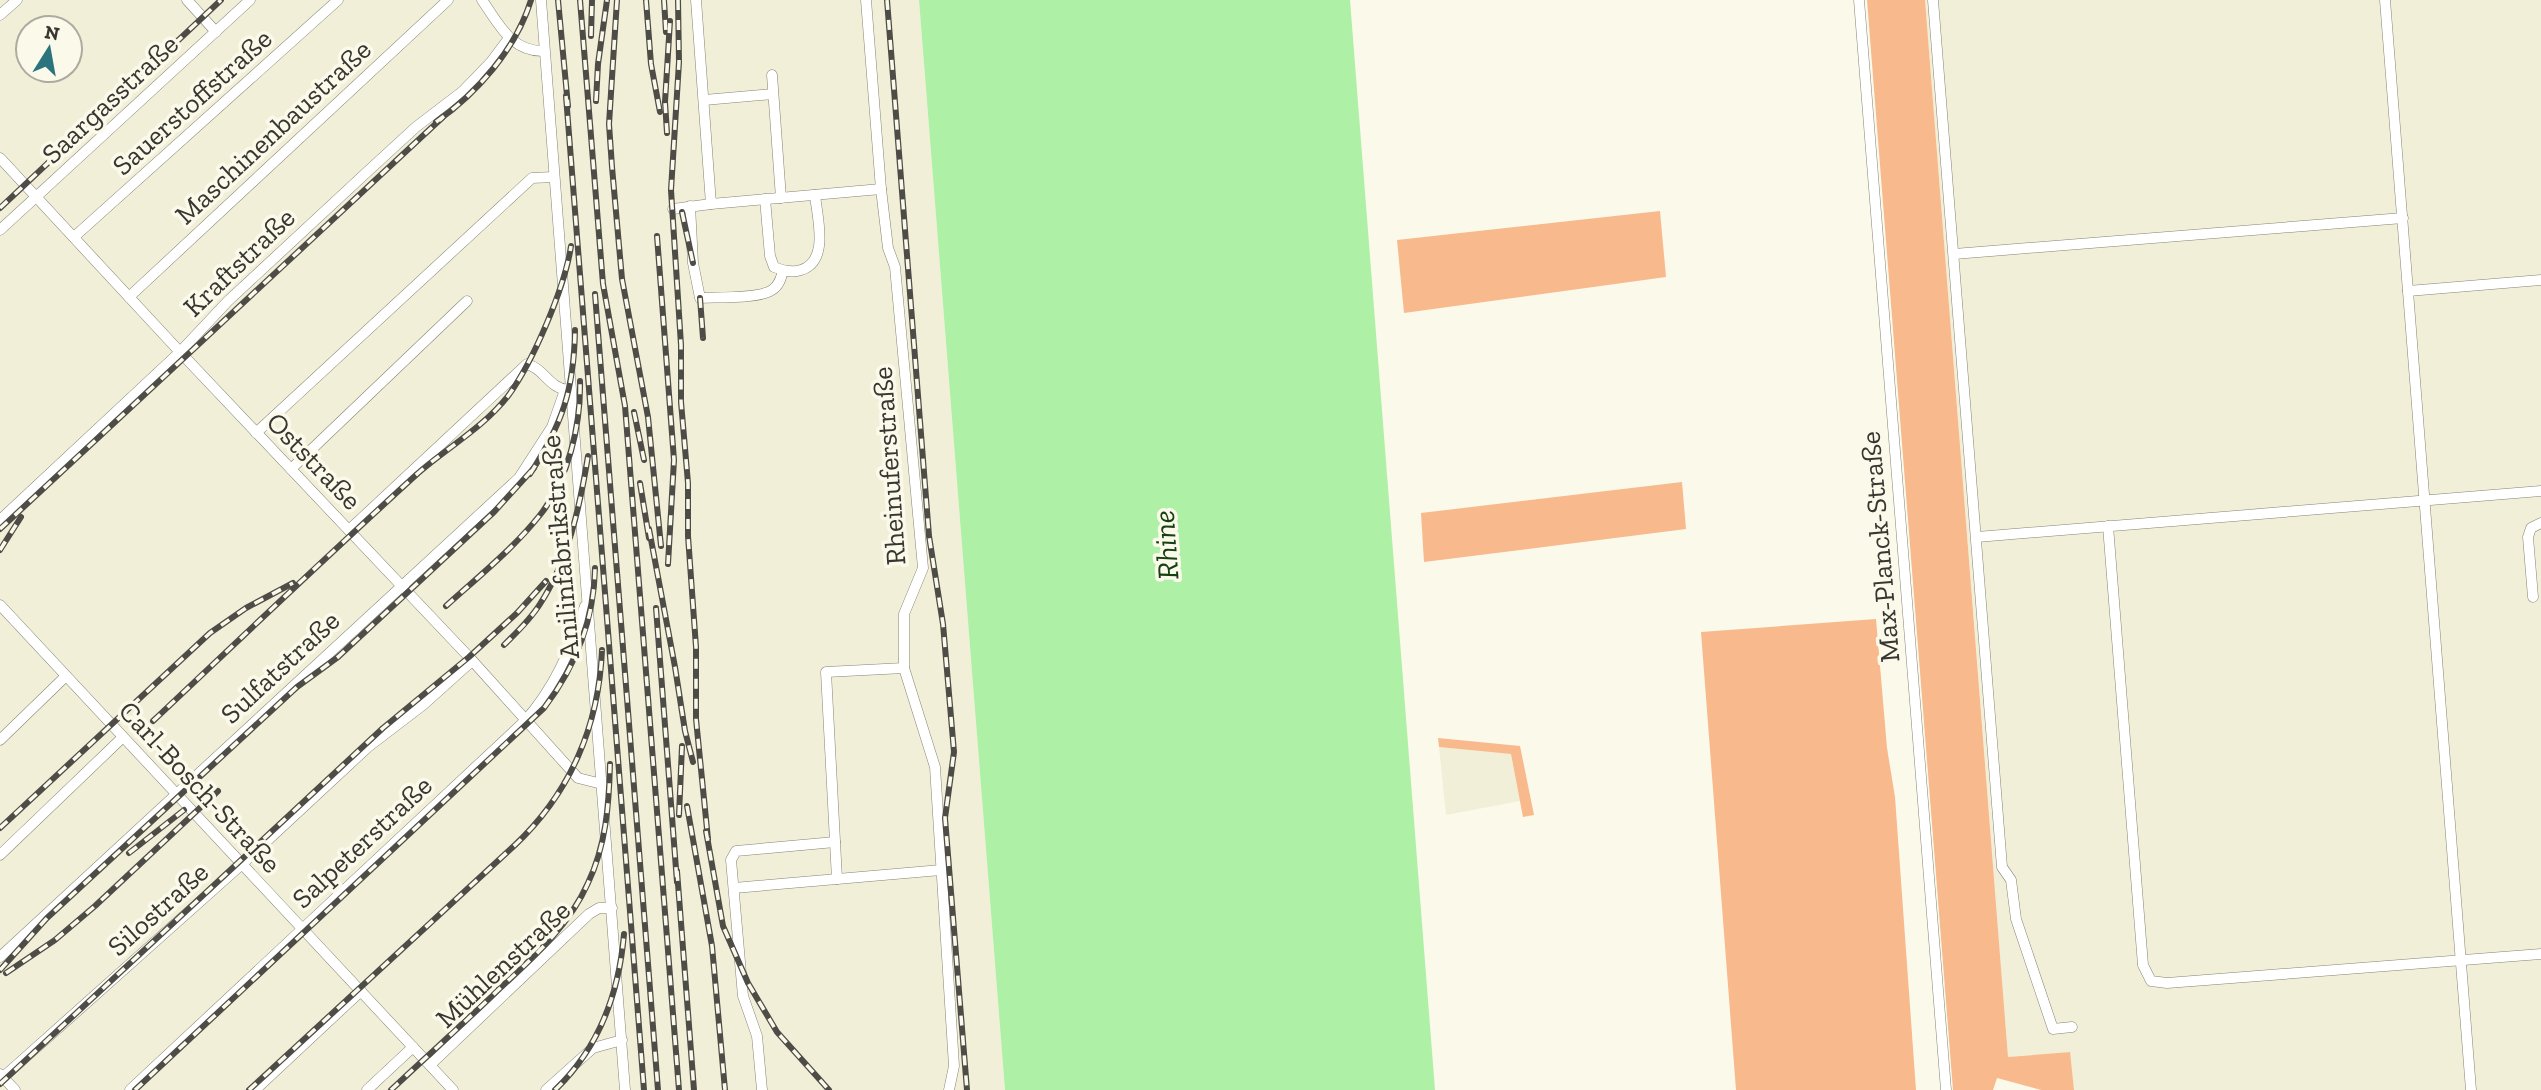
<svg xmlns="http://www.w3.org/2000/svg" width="2541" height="1090" font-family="'Zilla Slab',serif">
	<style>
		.built { fill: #f2efd8; fill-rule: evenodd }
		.green { fill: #f8b98c }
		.water { fill: #aef0a6 }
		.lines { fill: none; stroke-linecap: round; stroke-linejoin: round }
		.minor-casing { stroke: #858376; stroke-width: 11 }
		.minor { stroke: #fff; stroke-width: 10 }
		.rail-casing { stroke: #4e4c46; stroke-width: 6 }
		.rail { stroke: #fbf9ea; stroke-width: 3.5; stroke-dasharray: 10; stroke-linecap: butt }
		.labels { text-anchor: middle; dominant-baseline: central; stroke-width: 7; stroke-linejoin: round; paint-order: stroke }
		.street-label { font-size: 28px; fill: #373631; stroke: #fbf9ea }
		.water-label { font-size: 30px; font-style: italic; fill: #154010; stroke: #fbf9ea }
	</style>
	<rect width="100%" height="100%" fill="#fbf9ea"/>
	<!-- built -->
	<g class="built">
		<path d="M0,0H919L1005,1090H0ZM28,28H70V70H28Z"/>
		<path d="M1925,0H2541V1090H2074L2069,1052L2008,1057Z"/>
		<path d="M1439,747L1511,754L1520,801L1446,815Z"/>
	</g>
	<!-- green -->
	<g class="green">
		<path d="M1867,0H1925L2008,1057L2070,1052L2074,1090H2041L1997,1078L1993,1090H1953Z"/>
		<path d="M1660,211L1666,277L1404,313L1397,240Z"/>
		<path d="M1682,482L1686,529L1424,562L1421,513Z"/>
		<path d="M1876,619L1887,748L1895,797L1916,1090H1736L1701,632Z"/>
		<path d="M1438,738L1520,746L1534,815L1523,817L1511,754L1439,747Z"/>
	</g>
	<!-- water -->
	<path class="water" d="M919,0H1350L1435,1090H1005Z"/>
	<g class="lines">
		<!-- minor casing -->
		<g class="minor-casing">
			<g id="minor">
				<path d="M187,0L216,32"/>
				<path d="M482,0C499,24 511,52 544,51"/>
				<path d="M541,0L625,1090"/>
				<path d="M696,0L711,204L881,189"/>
				<path d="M866,0L881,189L888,248L895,267L923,568L904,614V668L935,767L954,1066L949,1090"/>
				<path d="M1859,0L1946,1090"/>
				<path d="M1933,0L2002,867L2011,880L2016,919L2053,1029L2072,1027"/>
				<path d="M2385,0L2471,1090"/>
				<path d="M0,15L17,0"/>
				<path d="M772,75L781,198"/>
				<path d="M704,100L773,94"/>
				<path d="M0,158L180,352L469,657L578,778L602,784"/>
				<path d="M765,199L770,256L774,267C784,271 792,273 801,270C830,261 817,217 815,195"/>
				<path d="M690,206L693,263L700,298C717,297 759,299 772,290C779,286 781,278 783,271"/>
				<path d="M673,209L711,204"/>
				<path d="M0,230L250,0"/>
				<path d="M74,237L338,0"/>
				<path d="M1954,254L2403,218"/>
				<path d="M2408,291L2541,280"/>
				<path d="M129,297L448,0"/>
				<path d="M256,433L532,178L554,177"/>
				<path d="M291,469L467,301"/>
				<path d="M0,520L180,352L228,301L367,172L416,127L463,91L491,62L509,38"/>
				<path d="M2108,526L2143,965L2151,981L2167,983L2541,954"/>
				<path d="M349,530L527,364C545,369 549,389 569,390"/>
				<path d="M1977,537L2541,491"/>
				<path d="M2533,597L2528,537L2531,528L2541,523"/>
				<path d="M0,605L453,1090"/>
				<path d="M0,740L66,676"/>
				<path d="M0,855L122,738"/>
				<path d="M837,879L826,672L904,668"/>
				<path d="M734,888L941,870"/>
				<path d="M0,957L519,478L552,427L565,390"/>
				<path d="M430,1065L589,914L599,908H612"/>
				<path d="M0,1074L15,1090"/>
				<path d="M0,1080L241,865L368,747L423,705L472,661"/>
				<path d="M130,1090L525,721C555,687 571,649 585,606"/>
				<path d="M255,1090L361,991"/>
				<path d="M367,1090L413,1047"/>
				<path d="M546,1090L593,1048L622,1040"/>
				<path d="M762,1090L757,1036L743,996L731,860L736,851L835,842"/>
			</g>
		</g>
		<!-- minor -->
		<use href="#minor" class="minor"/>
		<!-- rail casing -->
		<g class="rail-casing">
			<g id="rail">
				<path d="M558,0L568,106"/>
				<path d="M580,0L603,284L625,406L679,1090"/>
				<path d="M617,0L609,124L612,167L622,279L648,417L661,546"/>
				<path d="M646,0L651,64L660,112"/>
				<path d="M664,0L666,32"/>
				<path d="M678,0L679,62L671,190L681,345V402L688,483V536L696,647V719L708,839"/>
				<path d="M887,0L929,536L943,624L954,752L945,818L967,1090"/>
				<path d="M591,36L592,0"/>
				<path d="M566,96L644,1090"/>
				<path d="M596,101L598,64L607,0"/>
				<path d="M436,122C477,93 516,49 531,0"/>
				<path d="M667,133L665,102L670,21"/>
				<path d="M0,208L221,0"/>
				<path d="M682,212L693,263"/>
				<path d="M657,236L674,460L668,564"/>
				<path d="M595,294L658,1090"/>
				<path d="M700,298L703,338"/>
				<path d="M634,412L644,460"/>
				<path d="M530,474C562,424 574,391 575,330"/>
				<path d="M640,483L649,538"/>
				<path d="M0,529L443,117"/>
				<path d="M649,529L675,667L685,731L693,762"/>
				<path d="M0,550L21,517"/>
				<path d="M446,606C478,577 513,549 540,515C568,480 581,425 580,381"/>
				<path d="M656,608L677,882"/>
				<path d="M504,645C517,632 530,620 540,604C568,561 580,506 588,456"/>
				<path d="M153,721C240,639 327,556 416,475C446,448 482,429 508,396C533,362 565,287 571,246"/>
				<path d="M687,806L712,946L725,1090"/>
				<path d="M679,815L682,746"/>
				<path d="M0,828L210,633L246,608L293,583"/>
				<path d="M706,831L723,926L748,983L777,1032L829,1090"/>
				<path d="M129,853L184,810"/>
				<path d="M677,871L694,1090"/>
				<path d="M0,970L47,918L297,687L338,657L494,512L534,468"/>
				<path d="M6,973L55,940L95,906L218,791"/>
				<path d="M0,1084L383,728L469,657L517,613L546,581"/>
				<path d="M135,1090L544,708C576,666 594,621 595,568"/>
				<path d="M249,1090L515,845C570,793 599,726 602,650"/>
				<path d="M391,1090C426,1057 462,1025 496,992C531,959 568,928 588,883C606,845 609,805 610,764"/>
				<path d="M555,1090C599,1048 619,993 624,934"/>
			</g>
		</g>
		<!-- rail -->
		<use href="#rail" class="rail"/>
	</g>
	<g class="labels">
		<!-- street labels -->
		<g class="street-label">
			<text transform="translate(110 99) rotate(-43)">Saargasstraße</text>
			<text transform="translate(192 102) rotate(-42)">Sauerstoffstraße</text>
			<text transform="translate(273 132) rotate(-43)">Maschinenbaustraße</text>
			<text transform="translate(239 262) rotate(-44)">Kraftstraße</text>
			<text transform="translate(314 461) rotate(46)">Oststraße</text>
			<text transform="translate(889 466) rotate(-94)">Rheinuferstraße</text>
			<text transform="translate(560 547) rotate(-95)">Anilinfabrikstraße</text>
			<text transform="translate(1880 547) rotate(-95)">Max-Planck-Straße</text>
			<text transform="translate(280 667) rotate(-43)">Sulfatstraße</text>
			<text transform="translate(200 787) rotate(47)">Carl-Bosch-Straße</text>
			<text transform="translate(362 842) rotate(-43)">Salpeterstraße</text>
			<text transform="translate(158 909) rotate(-42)">Silostraße</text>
			<text transform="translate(503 964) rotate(-43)">Mühlenstraße</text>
		</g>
		<!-- water labels -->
		<g class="water-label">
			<text transform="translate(1166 545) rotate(-94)">Rhine</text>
		</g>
	</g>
	<!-- north arrow -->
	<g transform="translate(49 49) rotate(11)"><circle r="33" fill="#fbf9ea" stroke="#adaba0" stroke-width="2"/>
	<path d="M0-5L12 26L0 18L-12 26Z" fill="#2c747d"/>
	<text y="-10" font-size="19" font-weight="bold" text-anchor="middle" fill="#373631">N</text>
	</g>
</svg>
